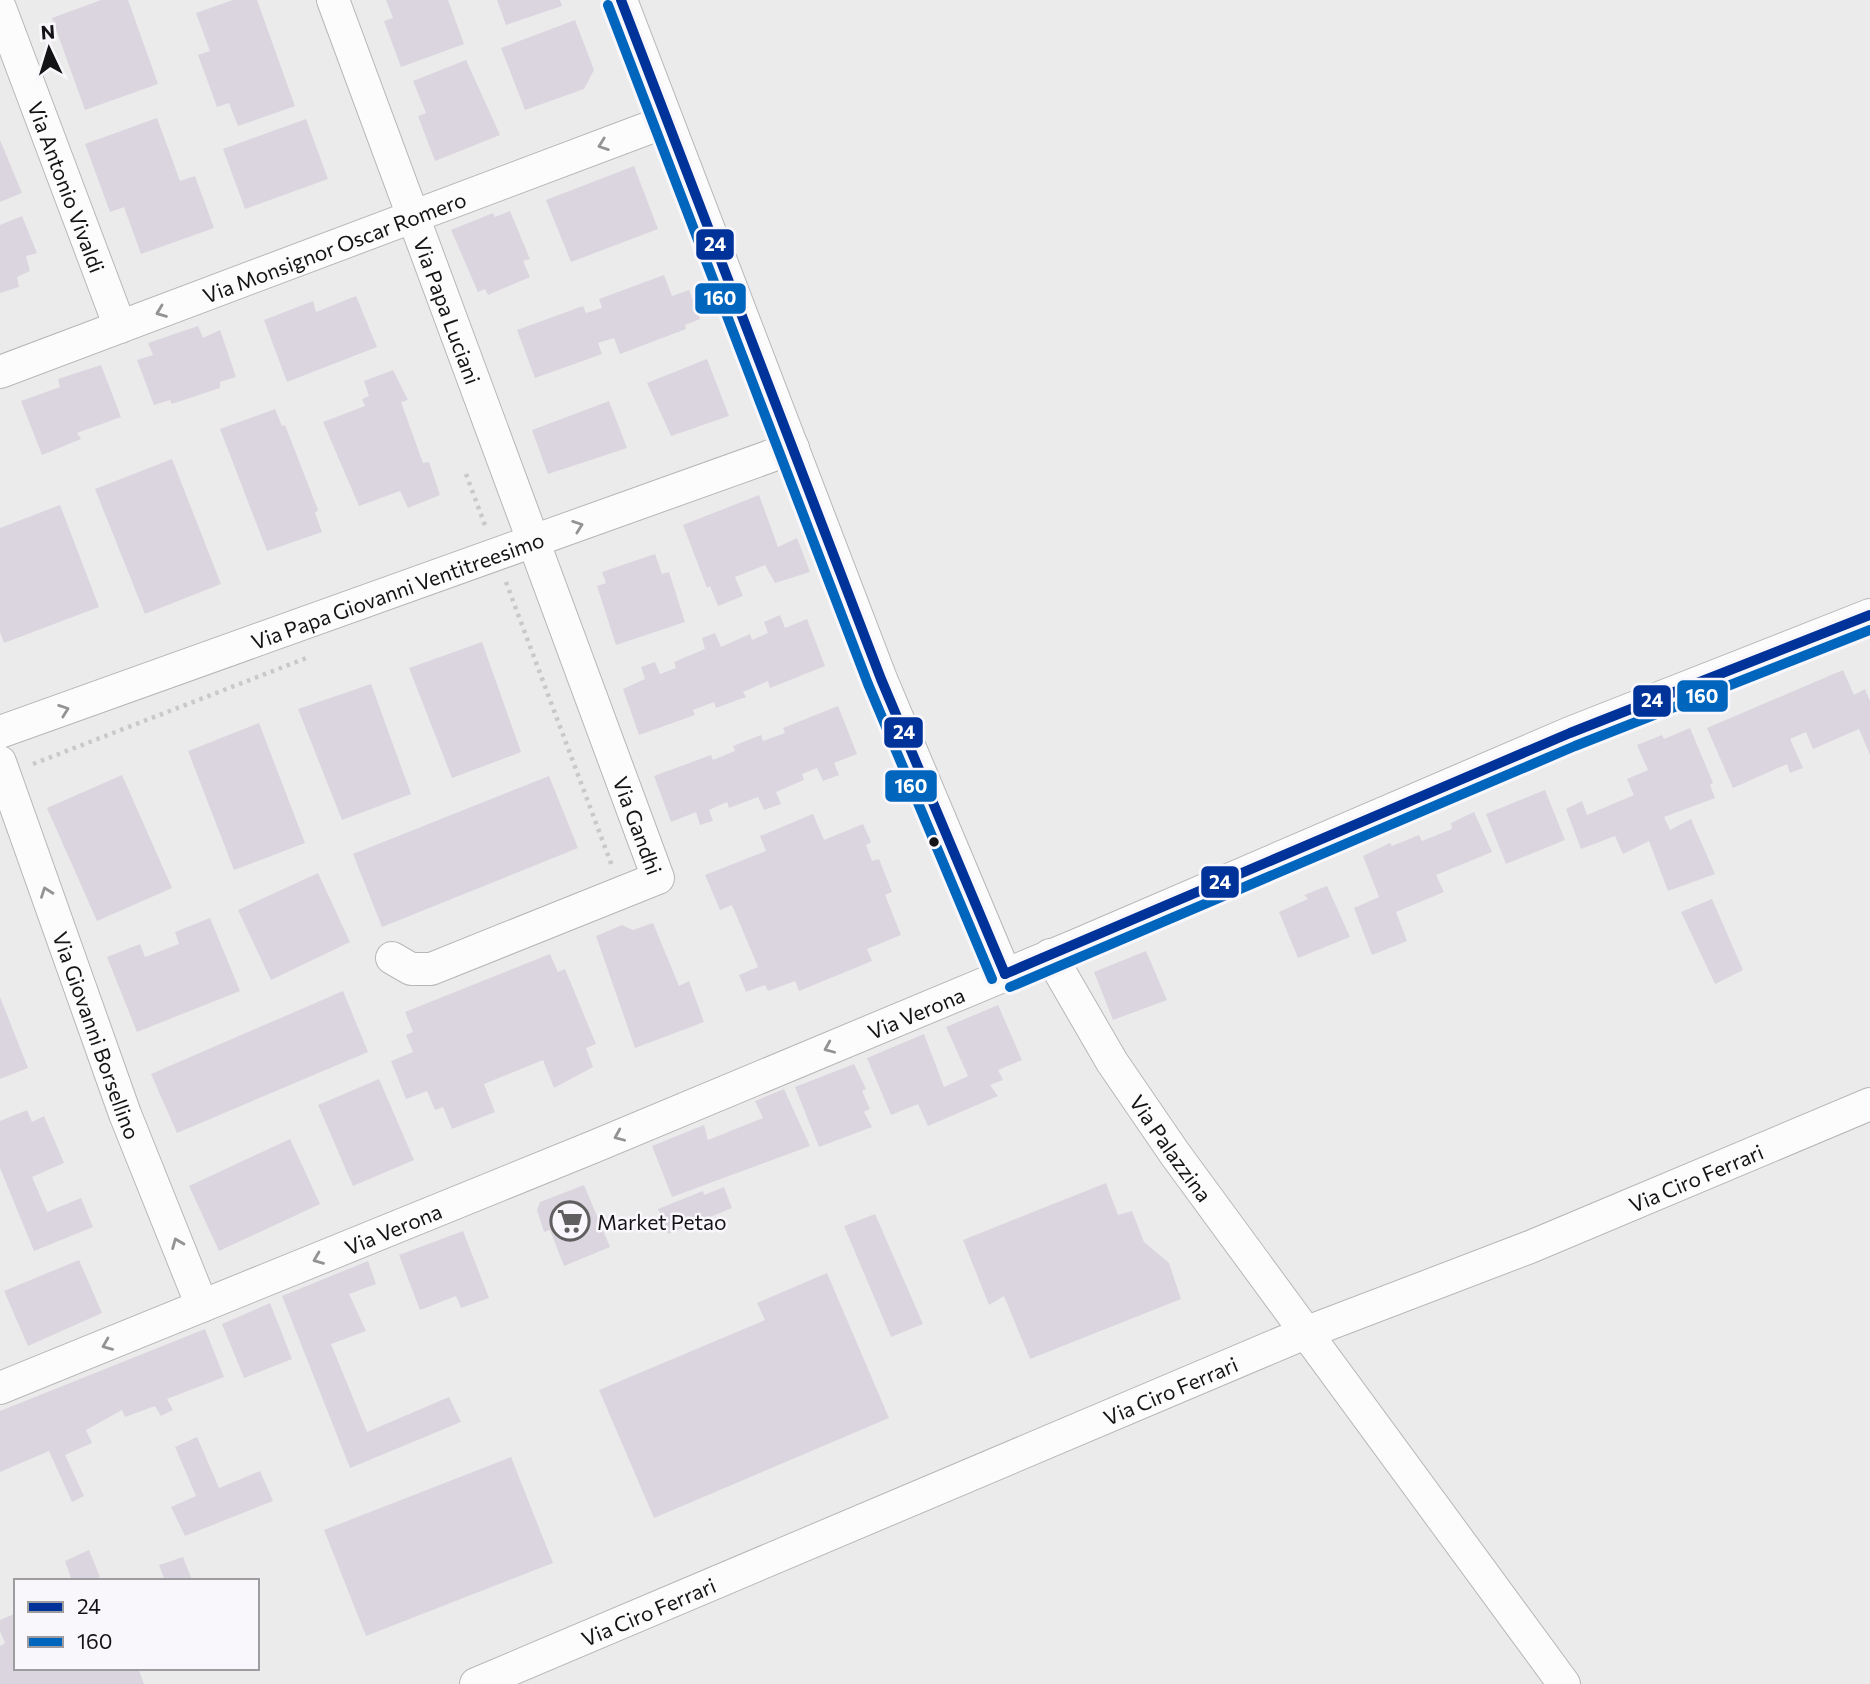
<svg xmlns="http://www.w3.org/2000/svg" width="1870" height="1684" font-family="Commissioner,sans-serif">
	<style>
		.building { fill: #dad5df }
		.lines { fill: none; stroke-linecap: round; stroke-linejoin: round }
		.minor-casing { stroke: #b8b7b8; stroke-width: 34 }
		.path { stroke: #c9c9c9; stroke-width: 4.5; stroke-dasharray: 3.5 5; stroke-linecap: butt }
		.minor { stroke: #fcfcfc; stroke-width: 32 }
		.bus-1-casing { stroke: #f9f7fb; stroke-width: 16 }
		.bus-2-casing { stroke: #f9f7fb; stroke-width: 16 }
		.bus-1 { stroke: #039; stroke-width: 10 }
		.bus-2 { stroke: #0065bd; stroke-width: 10 }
		.oneway { stroke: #949394 }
		.bus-dot { fill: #141315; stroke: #f9f7fb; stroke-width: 2.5 }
		.labels { text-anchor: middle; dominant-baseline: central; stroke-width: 5; stroke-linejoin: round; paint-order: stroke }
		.street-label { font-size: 21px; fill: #141315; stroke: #f9f7fb }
		.poi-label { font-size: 21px; fill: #141315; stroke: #f9f7fb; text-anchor: start }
		.line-badge { stroke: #f9f7fb; stroke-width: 2.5 }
		.badge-label { font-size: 19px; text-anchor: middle; font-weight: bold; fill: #fff }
	</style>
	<rect width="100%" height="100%" fill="#ecebec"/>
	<!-- building -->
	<g class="building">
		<path d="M101,0H128L158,84L85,110L52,18Z"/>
		<path d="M233,0H257L295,106L238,126L229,103L217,107L198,55L210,51L196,13Z"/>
		<path d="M386,0H448L464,44L401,67L384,21L393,18Z"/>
		<path d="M497,0H560L562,6L506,25Z"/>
		<path d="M575,20L594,70L584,89L525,110L501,48Z"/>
		<path d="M466,60L500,135L435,161L418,116L426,113L413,81Z"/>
		<path d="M157,118L180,181L195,176L214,228L141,254L124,207L110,212L85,144Z"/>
		<path d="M306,119L328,179L245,209L223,149Z"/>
		<path d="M0,140L22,193L0,202Z"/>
		<path d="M634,166L658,229L571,262L546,200Z"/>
		<path d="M510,211L530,259L523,261L530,277L488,295L485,289L478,292L451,230L493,213L495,217Z"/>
		<path d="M22,216L37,253L26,256L30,271L17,277L19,287L0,293V225Z"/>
		<path d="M664,275L672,296L689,290L700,319L685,325L686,329L620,354L614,338L598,343L602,354L535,378L517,330L583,306L586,313L602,308L599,299Z"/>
		<path d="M356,296L377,347L287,382L264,320L313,301L316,312Z"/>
		<path d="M198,326L203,338L220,330L236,377L220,382V388L172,404L170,400L154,405L137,360L153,355L148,343Z"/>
		<path d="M707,359L729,416L671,436L647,383Z"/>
		<path d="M101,365L121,417L77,433L81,439L42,455L21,401L60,387L58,379Z"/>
		<path d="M393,370L408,400L401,402L423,463L429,462L440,495L408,508L400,491L359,506L323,422L365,406L362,399L369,396L364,381Z"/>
		<path d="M609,401L627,448L548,474L532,430Z"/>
		<path d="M275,409L282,426L285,425L318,510L315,513L322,532L267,551L220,429Z"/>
		<path d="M172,459L221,584L145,614L95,489Z"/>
		<path d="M759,495L778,547L797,538L810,572L775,583L765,565L735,577L743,596L718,606L710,586L707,588L683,525Z"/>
		<path d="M60,505L99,607L4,643L0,632V528Z"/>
		<path d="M655,554L662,574L669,572L685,622L616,645L597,586L606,583L602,572Z"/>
		<path d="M780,615L785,628L807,619L825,666L770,688L768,681L743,692L746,697L716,708L714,702L693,710L695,715L639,735L623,689L645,679L641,667L655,662L660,674L676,668L674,662L705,649L702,638L715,633L721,647L750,634L752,640L768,633L764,622Z"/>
		<path d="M482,642L521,752L452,778L409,668Z"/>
		<path d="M1843,670L1854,695L1865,689L1870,701V755L1859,729L1813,749L1806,732L1790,739L1803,768L1790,773L1787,764L1733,788L1707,728Z"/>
		<path d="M371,684L411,794L342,820L298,709Z"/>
		<path d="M838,706L857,754L834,763L839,775L823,781L817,768L802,774L804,780L776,792L781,804L764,810L758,797L729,808L727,802L709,810L713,821L700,825L696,812L671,822L654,776L711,755L713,760L735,751L733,746L761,735L763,741L785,733L783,728Z"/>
		<path d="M259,723L305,843L234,870L188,751Z"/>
		<path d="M1690,728L1713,783L1710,785L1715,798L1664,817L1670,830L1691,819L1715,874L1668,891L1649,841L1623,854L1615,836L1581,849L1566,809L1582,801L1587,815L1634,795L1627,779L1648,770L1637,745L1662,735L1664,739Z"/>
		<path d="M122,775L172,888L97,921L47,808Z"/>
		<path d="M549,776L578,848L382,927L353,854Z"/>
		<path d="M1545,790L1565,840L1506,864L1486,814Z"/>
		<path d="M1474,812L1492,852L1436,875L1444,892L1396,912L1407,941L1372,955L1354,908L1379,897L1363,856L1390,843L1392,846L1419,835L1422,841L1452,829L1451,823Z"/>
		<path d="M813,814L824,840L863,824L871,842L866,845L872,861L879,859L892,892L885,895L901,935L867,949L872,961L799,991L795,981L768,991L765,985L746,992L739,975L758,967L732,905L720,910L705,875L766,851L760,836Z"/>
		<path d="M318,873L350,942L271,980L238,910Z"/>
		<path d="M1327,886L1350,937L1298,958L1279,912L1308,899L1304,895Z"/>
		<path d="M1712,899L1743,970L1715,984L1681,912Z"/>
		<path d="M210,918L240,991L137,1032L107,957L140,944L145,957L179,944L175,932Z"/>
		<path d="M653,923L679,986L689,981L704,1022L635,1048L596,936L622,925L633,930Z"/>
		<path d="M1146,951L1167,1000L1113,1020L1094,972Z"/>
		<path d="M550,954L558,972L565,969L596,1044L586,1048L593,1067L554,1088L543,1060L484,1084L495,1112L452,1129L443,1107L435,1110L427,1091L406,1099L391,1061L413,1052L406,1035L413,1032L405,1012Z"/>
		<path d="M343,991L368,1052L177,1133L151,1074Z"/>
		<path d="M0,997L28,1068L0,1079Z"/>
		<path d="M998,1005L1022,1060L998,1070L1003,1080L990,1085L998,1096L928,1126L918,1104L891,1115L867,1058L924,1034L944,1087L968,1076L946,1027Z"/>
		<path d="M854,1064L866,1089L862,1091L870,1109L864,1112L872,1127L819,1147L795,1087Z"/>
		<path d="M379,1079L414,1160L353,1186L318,1105Z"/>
		<path d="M784,1089L810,1146L672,1197L652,1146L704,1125L708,1140L763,1118L755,1101Z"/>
		<path d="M27,1110L32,1122L44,1116L64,1163L32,1177L47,1212L81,1198L93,1227L34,1251L0,1168V1121Z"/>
		<path d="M290,1139L320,1204L219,1251L189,1186Z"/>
		<path d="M1106,1183L1118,1215L1132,1211L1144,1242L1169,1263L1181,1299L1030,1359L1004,1296L989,1305L963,1240Z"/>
		<path d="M584,1185L610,1247L564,1266L550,1230L544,1232L537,1210L540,1202Z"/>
		<path d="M724,1187L732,1208L668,1234L658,1209L703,1191L704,1195Z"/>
		<path d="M875,1214L923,1324L891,1337L844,1226Z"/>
		<path d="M463,1231L489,1298L461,1308L456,1296L420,1310L399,1255Z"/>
		<path d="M79,1260L102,1313L28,1346L4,1291Z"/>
		<path d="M368,1261L376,1284L349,1294L366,1331L331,1344L367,1432L449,1397L461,1422L350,1468L282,1296Z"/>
		<path d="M827,1273L889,1418L654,1518L599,1390L765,1320L757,1303Z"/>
		<path d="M270,1303L292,1359L244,1378L222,1324Z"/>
		<path d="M205,1329L224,1377L167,1399L173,1410L161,1416L155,1406L125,1417L122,1410L86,1430L92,1443L65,1455L84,1496L72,1502L49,1451L0,1472V1411Z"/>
		<path d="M197,1437L219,1488L260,1471L273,1501L185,1536L171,1507L196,1496L175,1447Z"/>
		<path d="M511,1457L553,1563L366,1636L324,1530Z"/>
		<path d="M89,1550L100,1577L91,1581H72L65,1561Z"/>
		<path d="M183,1557L192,1580L165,1581L159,1565Z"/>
		<path d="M16,1613V1668H138L144,1684H0V1646L5,1643L0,1631V1620Z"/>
	</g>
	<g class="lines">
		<!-- minor casing -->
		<g class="minor-casing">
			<g id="minor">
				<path id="s1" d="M333,0L658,878L431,969H411L392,958"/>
				<path d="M621,0L881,679L1005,974"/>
				<path id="s2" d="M0,8L120,327"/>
				<path id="s3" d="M0,372L667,121"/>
				<path id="s4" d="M0,732L793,448"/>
				<path id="s5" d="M0,762L125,1114L202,1306"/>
				<path id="s6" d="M1050,955L1112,1062L1175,1154L1564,1684"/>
				<path id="s7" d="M0,1388L593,1147L1077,945L1570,733L1870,615"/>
				<path id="s8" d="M476,1684L1305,1333L1530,1247L1870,1104"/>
			</g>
		</g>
		<!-- path -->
		<g class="path">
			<path d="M466,474L486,528"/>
			<path d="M506,582L612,866"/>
			<path d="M33,764L309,657"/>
		</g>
		<!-- minor -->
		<use href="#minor" class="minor"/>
		<!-- bus-1 casing -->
		<g class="bus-1-casing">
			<g id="bus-1">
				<path d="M621,0L881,679L1005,974"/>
				<path d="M1005,974L1570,733L1870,615"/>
			</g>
		</g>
		<!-- bus-2 casing -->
		<g class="bus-2-casing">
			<g id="bus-2">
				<path d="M608,5L868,684L992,979"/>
				<path d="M1010,987L1575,746L1870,630"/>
			</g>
		</g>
		<!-- bus-1 -->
		<use href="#bus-1" class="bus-1"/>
		<!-- bus-2 -->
		<use href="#bus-2" class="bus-2"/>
	</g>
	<!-- one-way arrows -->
	<defs><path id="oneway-chevron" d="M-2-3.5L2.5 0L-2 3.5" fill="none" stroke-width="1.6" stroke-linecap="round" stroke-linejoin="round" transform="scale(1.75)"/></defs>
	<g class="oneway">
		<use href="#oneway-chevron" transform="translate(603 145) rotate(160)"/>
		<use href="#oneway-chevron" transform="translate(161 312) rotate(159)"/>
		<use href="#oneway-chevron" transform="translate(578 526) rotate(-20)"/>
		<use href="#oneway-chevron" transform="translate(64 710) rotate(-20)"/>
		<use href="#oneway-chevron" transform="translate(46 892) rotate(-110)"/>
		<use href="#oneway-chevron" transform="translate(829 1048) rotate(157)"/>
		<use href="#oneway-chevron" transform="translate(619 1136) rotate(157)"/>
		<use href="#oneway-chevron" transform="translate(177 1243) rotate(-112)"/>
		<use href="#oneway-chevron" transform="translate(318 1259) rotate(158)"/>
		<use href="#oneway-chevron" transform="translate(107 1345) rotate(158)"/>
	</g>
	<!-- icons -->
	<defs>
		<g id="supermarket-ring" transform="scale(2.0125)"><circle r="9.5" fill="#f9f7fb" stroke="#605f60" stroke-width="1.5"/><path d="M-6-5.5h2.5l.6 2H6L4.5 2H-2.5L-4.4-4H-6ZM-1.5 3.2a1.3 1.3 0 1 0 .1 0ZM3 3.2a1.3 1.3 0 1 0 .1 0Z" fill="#605f60"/></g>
	</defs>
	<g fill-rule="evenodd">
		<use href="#supermarket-ring" x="570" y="1221"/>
	</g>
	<!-- markers -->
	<circle class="bus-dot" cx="934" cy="842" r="6"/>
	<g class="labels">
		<!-- street labels -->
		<g class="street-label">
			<text stroke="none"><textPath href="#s2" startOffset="191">Via Antonio Vivaldi</textPath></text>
			<text stroke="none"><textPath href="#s3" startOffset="357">Via Monsignor Oscar Romero</textPath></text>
			<text stroke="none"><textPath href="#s1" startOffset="331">Via Papa Luciani</textPath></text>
			<text stroke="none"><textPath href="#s4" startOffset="422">Via Papa Giovanni Ventitreesimo</textPath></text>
			<text stroke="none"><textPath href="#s1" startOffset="880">Via Gandhi</textPath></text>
			<text stroke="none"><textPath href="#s7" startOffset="990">Via Verona</textPath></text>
			<text stroke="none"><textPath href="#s5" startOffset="290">Via Giovanni Borsellino</textPath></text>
			<text stroke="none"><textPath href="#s6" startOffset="228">Via Palazzina</textPath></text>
			<text stroke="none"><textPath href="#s8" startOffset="1321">Via Ciro Ferrari</textPath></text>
			<text stroke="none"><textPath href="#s7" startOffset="424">Via Verona</textPath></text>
			<text stroke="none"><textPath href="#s8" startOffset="754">Via Ciro Ferrari</textPath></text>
			<text stroke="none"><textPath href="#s8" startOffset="187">Via Ciro Ferrari</textPath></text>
		</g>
		<!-- poi labels -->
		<g class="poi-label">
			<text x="597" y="1221">Market Petao</text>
		</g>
	</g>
	<g class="line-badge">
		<rect x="695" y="228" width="40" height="33" rx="7" fill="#039"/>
		<rect x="694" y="282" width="53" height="33" rx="7" fill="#0065bd"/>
		<rect x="1676" y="679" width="53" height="34" rx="7" fill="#0065bd"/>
		<rect x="1632" y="684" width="40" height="34" rx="7" fill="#039"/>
		<rect x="883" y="716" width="41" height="33" rx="7" fill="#039"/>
		<rect x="884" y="769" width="54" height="34" rx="7" fill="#0065bd"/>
		<rect x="1200" y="865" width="40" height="34" rx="7" fill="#039"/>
	</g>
	<g class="badge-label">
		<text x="715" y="251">24</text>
		<text x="720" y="305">160</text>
		<text x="1702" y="703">160</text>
		<text x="1652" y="707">24</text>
		<text x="904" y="739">24</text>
		<text x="911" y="793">160</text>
		<text x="1220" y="889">24</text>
	</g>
	<!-- legend -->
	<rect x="14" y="1579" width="245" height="91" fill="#f9f7fb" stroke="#9d9c9f" stroke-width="2"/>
	<rect x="28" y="1602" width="35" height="10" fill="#003399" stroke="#9d9c9f" stroke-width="2"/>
	<text x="77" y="1614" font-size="21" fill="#141315">24</text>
	<rect x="28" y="1637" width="35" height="10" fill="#0065bd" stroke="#9d9c9f" stroke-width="2"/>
	<text x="77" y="1649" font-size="21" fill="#141315">160</text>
	<!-- north arrow -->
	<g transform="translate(49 49) rotate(356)" stroke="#f9f7fb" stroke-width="5" paint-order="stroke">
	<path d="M0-5L12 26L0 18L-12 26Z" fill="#141315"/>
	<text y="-10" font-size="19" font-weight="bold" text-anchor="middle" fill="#141315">N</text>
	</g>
</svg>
